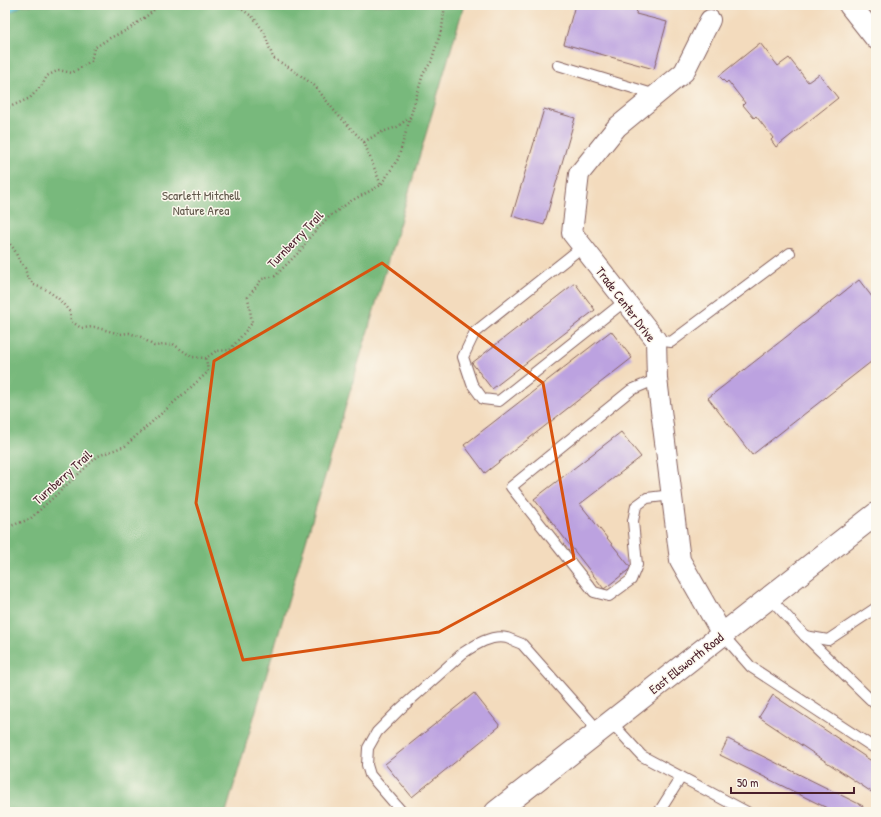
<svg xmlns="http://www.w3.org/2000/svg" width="881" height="817" font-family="'Patrick Hand',sans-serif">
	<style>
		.forest { fill: #78b97b; stroke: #616c53 }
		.water { fill: #5ecad5; stroke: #547480 }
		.building { fill: #bca2e0 }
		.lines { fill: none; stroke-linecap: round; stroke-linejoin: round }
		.lane-casing { stroke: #85615e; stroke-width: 12 }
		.street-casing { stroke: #85615e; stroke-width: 22 }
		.secondary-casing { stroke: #85615e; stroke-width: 24 }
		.highway-casing { stroke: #85615e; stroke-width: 24 }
		.path { stroke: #85615e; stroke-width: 2.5; stroke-dasharray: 1 3; stroke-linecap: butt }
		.lane { stroke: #fff; stroke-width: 10 }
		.street { stroke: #fff; stroke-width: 20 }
		.secondary { stroke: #fff; stroke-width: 22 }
		.highway { stroke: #fff; stroke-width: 22 }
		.marked { fill: none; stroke: #d8530f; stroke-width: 3; stroke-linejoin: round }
		.labels { text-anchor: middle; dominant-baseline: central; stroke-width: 3; stroke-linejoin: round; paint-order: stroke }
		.park-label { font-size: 13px; fill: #60574a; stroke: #fbf7ec }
		.street-label { font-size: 13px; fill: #4a1f2b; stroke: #fbf7ec }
	</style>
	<rect width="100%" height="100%" fill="#fbf7ec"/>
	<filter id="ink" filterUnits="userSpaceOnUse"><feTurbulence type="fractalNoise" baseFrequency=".025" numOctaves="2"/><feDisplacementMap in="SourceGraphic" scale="8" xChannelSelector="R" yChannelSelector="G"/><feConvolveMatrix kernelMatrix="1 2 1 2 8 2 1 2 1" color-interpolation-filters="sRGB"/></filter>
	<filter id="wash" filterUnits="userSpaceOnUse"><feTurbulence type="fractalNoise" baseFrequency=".012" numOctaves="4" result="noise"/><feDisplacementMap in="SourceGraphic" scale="16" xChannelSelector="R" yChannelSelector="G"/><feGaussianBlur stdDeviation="0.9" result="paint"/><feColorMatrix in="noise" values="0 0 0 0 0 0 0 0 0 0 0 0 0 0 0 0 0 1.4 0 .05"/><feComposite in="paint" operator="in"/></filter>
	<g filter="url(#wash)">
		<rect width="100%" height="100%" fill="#f3dbbd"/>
		<!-- forest -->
		<path class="forest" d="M5,5H464L226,812H5Z"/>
		<!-- water -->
		<path class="water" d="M5,5H23L5,16Z"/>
		<g id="blocks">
			<!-- building -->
			<g class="building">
				<path d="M575,5H638L636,14L667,22L654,69L564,44Z"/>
				<path d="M760,43L778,66L789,58L808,82L819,74L838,98L776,147L771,140L773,138L756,116L754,118L743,105L745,103L728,81L726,83L719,76Z"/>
				<path d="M544,109L575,118L544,225L512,216Z"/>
				<path d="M859,280L876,302V358L752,455L708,398Z"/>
				<path d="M575,283L595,310L492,389L472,363Z"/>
				<path d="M611,331L632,358L485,473L464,445Z"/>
				<path d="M621,432L641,457L580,504L631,568L604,589L534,499Z"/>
				<path d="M474,693L500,726L412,797L385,764Z"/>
				<path d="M773,695L876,764V795L759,717Z"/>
				<path d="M728,739L863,806L860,812H835L720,755Z"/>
			</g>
		</g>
	</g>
	<g filter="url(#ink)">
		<use href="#blocks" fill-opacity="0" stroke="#85615e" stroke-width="1"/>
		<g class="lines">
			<!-- lane casing -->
			<g class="lane-casing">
				<g id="lane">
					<path d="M558,65L656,95"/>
					<path d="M582,247L475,332L463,357L472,384L483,399L499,401L625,301"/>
					<path d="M656,340L671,342L790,253"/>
					<path d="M657,379L631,390L511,487L594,592L609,596L631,580L637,565L633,521L636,506L647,498L672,495"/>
					<path d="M769,597L805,636L876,705"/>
					<path d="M722,634L751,667L876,749"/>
					<path d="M805,636L828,640L876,608"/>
					<path d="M611,722L642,756L747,812"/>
					<path d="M402,812L370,775L367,765L368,748L377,732L399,710L463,653C475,645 492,634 507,638C512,640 517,642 522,644L599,731"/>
					<path d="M659,812L681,777"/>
				</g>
			</g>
			<!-- street casing -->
			<g class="street-casing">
				<path id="street" d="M710,20L684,72L617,127L579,174L572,233L656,340L657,379L680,560L722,634"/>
			</g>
			<!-- secondary casing -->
			<g class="secondary-casing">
				<path id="secondary" d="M496,812L876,514"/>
			</g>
			<!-- highway casing -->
			<g class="highway-casing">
				<path id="highway" d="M850,5L876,38"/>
			</g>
			<!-- path -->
			<g class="path">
				<path d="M236,5L254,18L264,32L273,58L290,68L315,86L336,113L364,142L381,185"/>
				<path d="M5,109L30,98L42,85L47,76L59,70L72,73L91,61L94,48L110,38L129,29L152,12L158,5"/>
				<path d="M364,142L379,133L397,127L410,117"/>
				<path d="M5,238L14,249L19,260L25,268L27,276L34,285L45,289L58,298L70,312L71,321L81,328L94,327L120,334L129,333L141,337L154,346L173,344L192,357L206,358"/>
				<path d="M5,528L30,519L98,456L125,446L208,372L206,358L216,351L230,350L252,323L248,297L262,279L275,276L302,249L307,240L330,216L351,201L381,185L398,159L423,74L431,62L442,28L445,5"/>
			</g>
			<!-- lane -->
			<use href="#lane" class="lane"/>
			<!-- street -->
			<use href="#street" class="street"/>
			<!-- secondary -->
			<use href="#secondary" class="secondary"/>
			<!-- highway -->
			<use href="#highway" class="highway"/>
		</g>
	</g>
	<!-- marked area -->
	<path class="marked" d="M382,263L543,383L574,559L439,632L243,660L196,503L214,361Z"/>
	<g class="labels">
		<!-- park labels -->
		<g class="park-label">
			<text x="201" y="195">Scarlett Mitchell<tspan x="201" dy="15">Nature Area</tspan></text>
		</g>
		<!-- street labels -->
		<g class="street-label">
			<text transform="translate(295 239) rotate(-46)">Turnberry Trail</text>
			<text transform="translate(626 304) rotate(53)">Trade Center Drive</text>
			<text transform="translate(62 477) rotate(-42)">Turnberry Trail</text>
			<text transform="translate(686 663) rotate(-38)">East Ellsworth Road</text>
		</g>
	</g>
	<!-- margin -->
	<rect width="881" height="817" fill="none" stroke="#fbf7ec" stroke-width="20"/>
	<!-- scale -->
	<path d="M731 787v6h123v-6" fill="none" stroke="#4a1f2b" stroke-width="2"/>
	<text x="737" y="787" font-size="12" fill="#4a1f2b" stroke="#fbf7ec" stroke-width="3" paint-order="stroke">50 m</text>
</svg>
